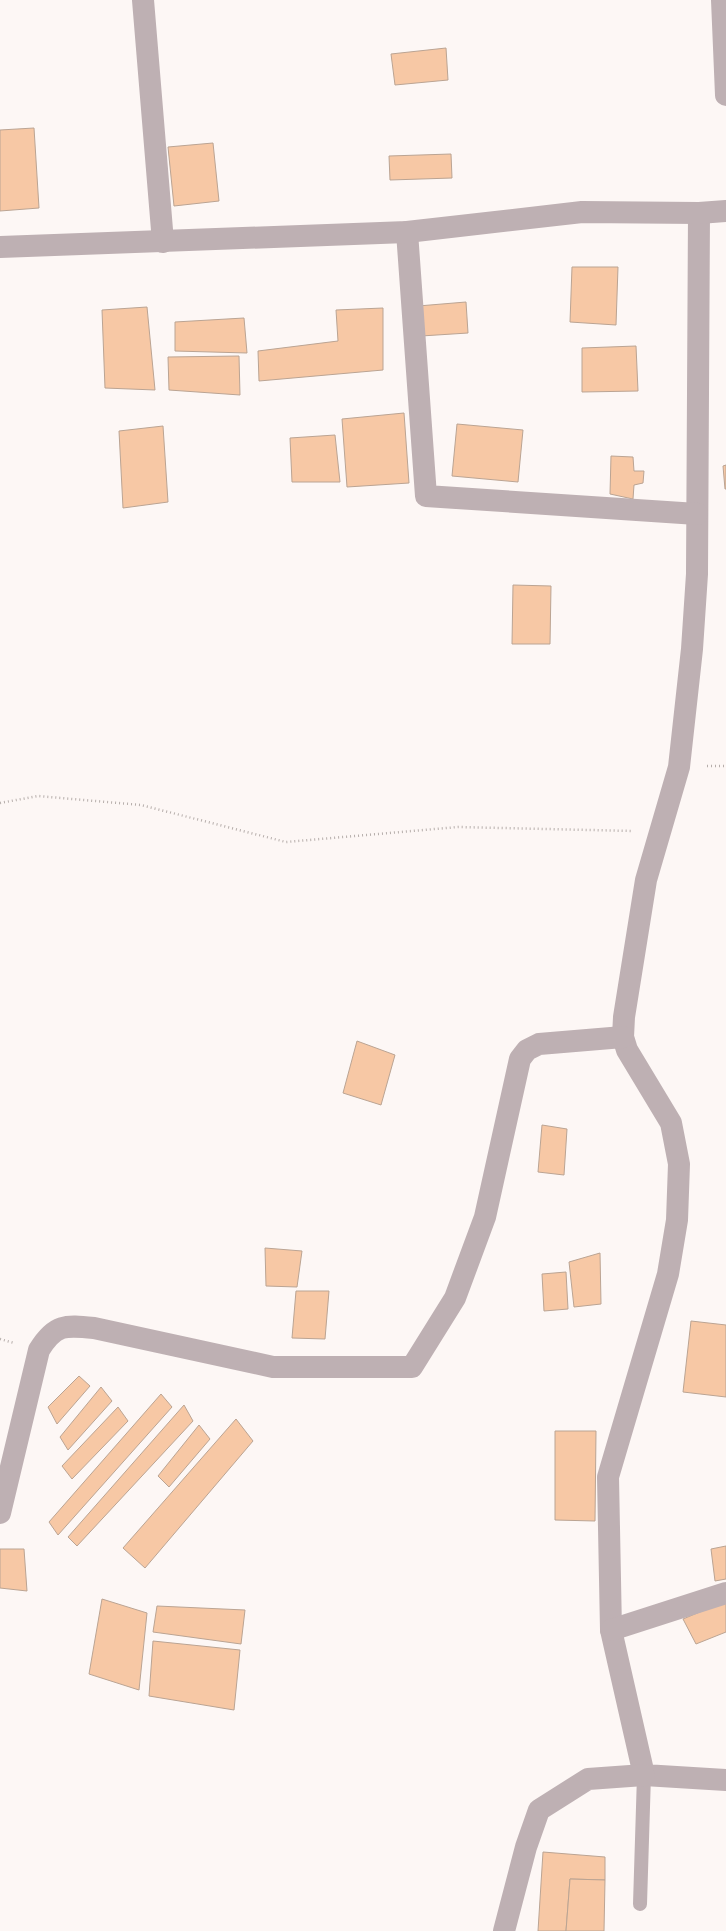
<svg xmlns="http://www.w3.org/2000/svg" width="726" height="1931" font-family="'Roboto Condensed',sans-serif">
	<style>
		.building { fill: #f7c8a5; stroke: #bba493 }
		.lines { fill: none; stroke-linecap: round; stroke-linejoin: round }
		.path { stroke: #b6aeab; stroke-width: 2.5; stroke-dasharray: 1 3; stroke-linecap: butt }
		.service { stroke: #beb0b3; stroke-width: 14 }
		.minor { stroke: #beb0b3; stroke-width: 22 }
	</style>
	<rect width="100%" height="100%" fill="#fdf7f5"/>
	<!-- building -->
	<g class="building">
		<path d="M446,48L448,80L395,85L391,54Z"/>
		<path d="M34,128L39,208L0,211V130Z"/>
		<path d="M213,143L219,201L174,206L168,147Z"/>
		<path d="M451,154L452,178L390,180L389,156Z"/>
		<path d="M572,267H618L616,325L570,322Z"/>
		<path d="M466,302L468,333L421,336L418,306Z"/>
		<path d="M147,307L155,390L105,388L102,310Z"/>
		<path d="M383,308V370L259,381L258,351L338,341L336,310Z"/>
		<path d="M244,318L247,353L175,351V322Z"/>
		<path d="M636,346L638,391L582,392V348Z"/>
		<path d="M239,356L240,395L169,390L168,357Z"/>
		<path d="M404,413L409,483L347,487L342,419Z"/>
		<path d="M457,424L523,430L518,482L452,476Z"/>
		<path d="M163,426L168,502L123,508L119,431Z"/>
		<path d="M335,435L340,482H292L290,438Z"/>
		<path d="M611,456L633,457L634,471H644L643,483L634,485L633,499L610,494Z"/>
		<path d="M726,465V489H725L723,466Z"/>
		<path d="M513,585L551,586L550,644H512Z"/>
		<path d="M357,1041L395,1055L381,1105L343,1093Z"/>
		<path d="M542,1125L567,1129L564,1175L538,1172Z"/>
		<path d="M265,1248L302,1251L297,1287L266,1286Z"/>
		<path d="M600,1253L601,1304L574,1307L569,1262Z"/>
		<path d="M566,1272L568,1309L544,1311L542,1274Z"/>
		<path d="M296,1291H329L325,1339L292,1338Z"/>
		<path d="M691,1321L726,1325V1397L683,1392Z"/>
		<path d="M79,1376L90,1386L57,1424L48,1407Z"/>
		<path d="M101,1387L112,1401L68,1450L60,1437Z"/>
		<path d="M161,1394L172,1407L58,1535L49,1522Z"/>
		<path d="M184,1405L193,1421L77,1546L68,1537Z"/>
		<path d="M118,1407L128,1421L72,1479L62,1466Z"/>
		<path d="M236,1419L253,1441L145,1568L123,1548Z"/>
		<path d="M199,1425L210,1439L169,1487L158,1476Z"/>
		<path d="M555,1431H596L595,1521L555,1520Z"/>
		<path d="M726,1546V1579L715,1581L711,1549Z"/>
		<path d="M0,1549H24L27,1591L0,1588Z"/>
		<path d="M102,1599L147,1613L139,1690L89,1674Z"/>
		<path d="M726,1601V1632L696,1644L683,1619Z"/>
		<path d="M157,1606L245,1610L241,1644L153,1632Z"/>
		<path d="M153,1641L240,1650L234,1710L149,1696Z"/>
		<path d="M543,1852L605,1857V1880L570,1879L566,1931H538Z"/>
		<path d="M570,1879L605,1880L604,1931H566Z"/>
	</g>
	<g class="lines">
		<!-- path -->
		<g class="path">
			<path d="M707,766H726"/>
			<path d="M0,803L38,796L141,805L286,842L458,827L633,831"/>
			<path d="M0,1339L14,1343"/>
		</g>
		<!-- service -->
		<path class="service" d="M640,1904L644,1775"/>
		<!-- minor -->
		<g class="minor">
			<path d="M143,0L163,242"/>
			<path d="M722,0L726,95"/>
			<path d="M699,213L697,574L692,649L679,767L646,880L624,1017L623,1037L627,1050L671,1123L679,1164L677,1220L668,1274L608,1477L611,1630L644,1775L726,1780"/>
			<path d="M407,232L426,496L697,514"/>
			<path d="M0,247L407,232L582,212L699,213L726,211"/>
			<path d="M0,1513L39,1350C55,1324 65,1325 94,1328L273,1367H412L455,1298L485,1217L520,1059L527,1050L539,1044L623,1037"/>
			<path d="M611,1630L726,1593"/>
			<path d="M504,1931L526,1847L539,1810L588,1779L644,1775"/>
		</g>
	</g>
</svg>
